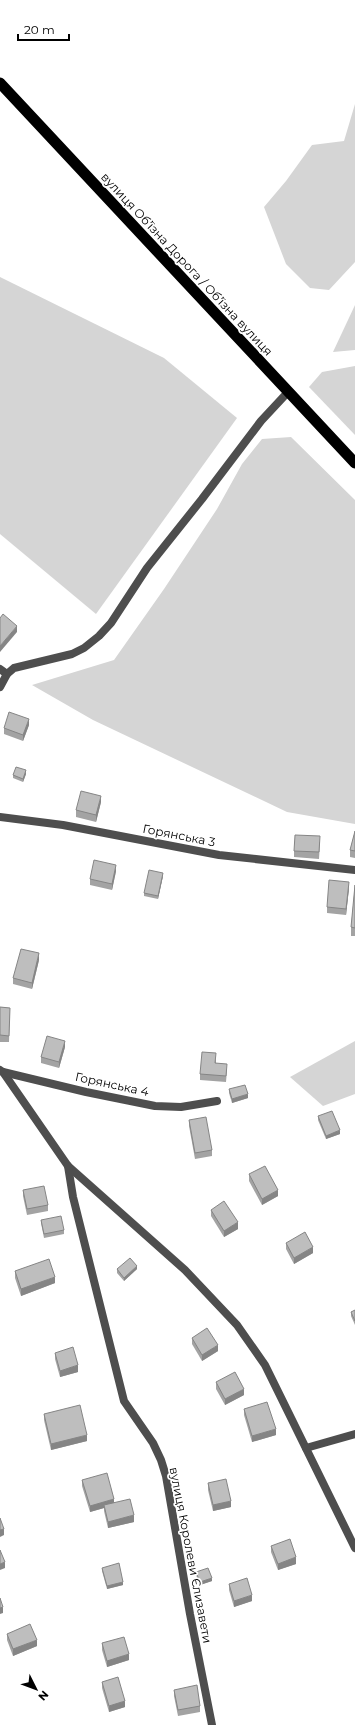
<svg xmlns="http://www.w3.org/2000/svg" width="355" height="1725" font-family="Montserrat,sans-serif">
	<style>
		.green { fill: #d5d5d5 }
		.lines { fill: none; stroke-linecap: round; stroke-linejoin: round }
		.minor { stroke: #4e4e4e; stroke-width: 8 }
		.trunk { stroke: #000; stroke-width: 11 }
		.wall { fill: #a3a3a3 }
		.shaded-wall { fill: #858585 }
		.building { fill: #bebebe; stroke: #858585 }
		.labels { text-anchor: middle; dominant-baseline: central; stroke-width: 3.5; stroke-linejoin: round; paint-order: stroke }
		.street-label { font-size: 12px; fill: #000; stroke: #fff }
	</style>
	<rect width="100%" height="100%" fill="#fff"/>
	<!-- green -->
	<g class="green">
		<path d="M355,104V262L329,290L310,288L286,264L264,207L286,181L312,145L344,141Z"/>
		<path d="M0,277L164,358L237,418L96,614L0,534Z"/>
		<path d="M355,305V350L333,352Z"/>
		<path d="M355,366V435L309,387L322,372Z"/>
		<path d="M291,437L355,500V824L287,812L93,720L32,685L114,660L164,589L217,509L242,464L262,439Z"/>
		<path d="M355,1041V1094L323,1106L290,1077Z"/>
	</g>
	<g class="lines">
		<!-- minor -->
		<g class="minor">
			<path d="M0,669L7,674"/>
			<path d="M0,687L7,674L14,668L72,654L84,648L99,636L111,623L147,568L202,499L261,421L288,392"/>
			<path d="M0,817L63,825L219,855L355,870"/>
			<path d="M0,1070L3,1072L68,1166L185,1270L237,1325L265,1365L355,1548"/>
			<path d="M3,1072L86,1092L155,1106L181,1107L217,1101"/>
			<path d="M68,1166L73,1197L124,1401L153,1443L161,1460L166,1476L190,1614L212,1725"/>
			<path d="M306,1448L355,1434"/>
		</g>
		<!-- trunk -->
		<path class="trunk" d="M0,83L355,463"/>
	</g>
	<!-- wall -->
	<g class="wall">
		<path d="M29,725L23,741L4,734V728Z"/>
		<path d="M26,774L23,782L13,778V775Z"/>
		<path d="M101,802L96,822L76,817V810Z"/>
		<path d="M355,831V858L350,857V850Z"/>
		<path d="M320,842L319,859L294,857V851Z"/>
		<path d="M116,871L112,890L90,885V879Z"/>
		<path d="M163,876L158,899L144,896V893Z"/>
		<path d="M355,885V936H351V927Z"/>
		<path d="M349,888L346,915L327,913V907Z"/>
		<path d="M39,960L32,989L13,984V978Z"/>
		<path d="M0,1007L10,1008L9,1042H0Z"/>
		<path d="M65,1047L59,1068L41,1063V1057Z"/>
		<path d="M216,1059V1063L227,1070L226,1082L200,1080V1074Z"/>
		<path d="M229,1089L248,1098L232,1103L229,1093Z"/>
		<path d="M318,1116L340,1134L326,1139L318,1120Z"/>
		<path d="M189,1120L212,1150V1156L195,1159L189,1126Z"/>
		<path d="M249,1174L278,1196L262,1205L249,1181Z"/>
		<path d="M23,1190L48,1205V1211L27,1215L23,1196Z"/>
		<path d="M211,1210L238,1229L224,1237L211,1216Z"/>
		<path d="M41,1220L64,1230V1234L44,1238L41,1223Z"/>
		<path d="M286,1243L313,1253L294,1264L286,1249Z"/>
		<path d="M117,1269H137L124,1281L117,1273Z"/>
		<path d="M15,1271L55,1283L21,1296L15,1278Z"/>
		<path d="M355,1310V1325L351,1316V1312Z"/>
		<path d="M192,1338L218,1351L202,1361L192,1344Z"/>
		<path d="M55,1353L78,1372L60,1377L55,1359Z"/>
		<path d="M216,1382L244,1395L225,1405L216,1389Z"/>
		<path d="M244,1409L276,1435L252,1442L244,1415Z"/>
		<path d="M44,1414L87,1441L51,1450L44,1420Z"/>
		<path d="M82,1480L114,1502L134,1522L108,1528L104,1511V1508L90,1512L82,1486Z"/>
		<path d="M208,1483L231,1507L213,1511L208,1490Z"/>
		<path d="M271,1546L296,1564L278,1570L271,1552Z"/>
		<path d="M102,1568L123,1585L107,1589L102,1571Z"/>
		<path d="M196,1572L212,1581L200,1585L196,1575Z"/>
		<path d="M229,1584L252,1601L234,1607L229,1590Z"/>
		<path d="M7,1634L37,1646L13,1656L7,1640Z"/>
		<path d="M102,1643L129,1660L107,1667L102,1650Z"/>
		<path d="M102,1682L125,1707L109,1712L102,1688Z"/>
		<path d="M174,1690L200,1706V1712L178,1716L174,1696Z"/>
	</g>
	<!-- shaded-wall -->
	<g class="shaded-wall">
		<path d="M17,626V632L0,652V646Z"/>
		<path d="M29,719V725L23,741V735Z"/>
		<path d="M26,770V774L23,782V779Z"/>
		<path d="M101,796V802L96,822V815Z"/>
		<path d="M116,865V871L112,890V884Z"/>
		<path d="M163,873V876L158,899V896Z"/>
		<path d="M349,882V888L346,915V909Z"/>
		<path d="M39,953V960L32,989V983Z"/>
		<path d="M65,1041V1047L59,1068V1062Z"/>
		<path d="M248,1094V1098L232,1103V1099Z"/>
		<path d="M340,1130V1134L326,1139V1136Z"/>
		<path d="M278,1190V1196L262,1205V1199Z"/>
		<path d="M238,1222V1229L224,1237V1231Z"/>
		<path d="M313,1247V1253L294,1264V1258Z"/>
		<path d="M137,1266V1269L124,1281V1278Z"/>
		<path d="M55,1277V1283L21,1296V1289Z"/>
		<path d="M218,1345V1351L202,1361V1355Z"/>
		<path d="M78,1365V1372L60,1377V1371Z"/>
		<path d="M244,1389V1395L225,1405V1399Z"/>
		<path d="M276,1429V1435L252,1442V1436Z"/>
		<path d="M87,1435V1441L51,1450V1444Z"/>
		<path d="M114,1499V1506L104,1505V1508L90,1512V1506Z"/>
		<path d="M231,1501V1507L213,1511V1505Z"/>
		<path d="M134,1515V1522L108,1528V1522Z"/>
		<path d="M4,1529V1535L0,1537V1530Z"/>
		<path d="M296,1557V1564L278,1570V1564Z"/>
		<path d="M5,1562V1568L0,1570V1564Z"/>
		<path d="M212,1578V1581L200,1585V1582Z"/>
		<path d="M123,1582V1585L107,1589V1586Z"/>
		<path d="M252,1595V1601L234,1607V1601Z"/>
		<path d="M3,1607V1613L0,1614V1608Z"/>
		<path d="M37,1640V1646L13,1656V1649Z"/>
		<path d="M129,1654V1660L107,1667V1661Z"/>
		<path d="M125,1701V1707L109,1712V1706Z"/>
	</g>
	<!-- building -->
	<g class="building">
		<path d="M3,614L17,626L0,646V618Z"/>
		<path d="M9,712L29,719L23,735L4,728Z"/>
		<path d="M16,767L26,770L23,779L13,775Z"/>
		<path d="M81,791L101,796L96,815L76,810Z"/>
		<path d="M355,831V851L350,850Z"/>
		<path d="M295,835L320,836L319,852L294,851Z"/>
		<path d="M94,860L116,865L112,884L90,879Z"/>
		<path d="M149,870L163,873L158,896L144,893Z"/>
		<path d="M329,880L349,882L346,909L327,907Z"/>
		<path d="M355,885V928L351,927Z"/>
		<path d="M21,949L39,953L32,983L13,978Z"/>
		<path d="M0,1007L10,1008L9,1036L0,1035Z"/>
		<path d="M47,1036L65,1041L59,1062L41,1057Z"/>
		<path d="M202,1052L216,1053L215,1063L227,1064L226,1076L200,1074Z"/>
		<path d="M245,1085L248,1094L232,1099L229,1089Z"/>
		<path d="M332,1111L340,1130L326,1136L318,1116Z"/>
		<path d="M206,1117L212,1150L195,1153L189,1120Z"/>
		<path d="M265,1166L278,1190L262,1199L249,1174Z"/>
		<path d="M44,1186L48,1205L27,1209L23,1190Z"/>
		<path d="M224,1201L238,1222L224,1231L211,1210Z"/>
		<path d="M61,1216L64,1230L44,1234L41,1220Z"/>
		<path d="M305,1232L313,1247L294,1258L286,1243Z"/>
		<path d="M130,1258L137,1266L124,1278L117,1269Z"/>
		<path d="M49,1259L55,1277L21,1289L15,1271Z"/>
		<path d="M355,1310V1321L351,1312Z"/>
		<path d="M207,1328L218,1345L202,1355L192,1338Z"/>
		<path d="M73,1347L78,1365L60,1371L55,1353Z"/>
		<path d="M235,1372L244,1389L225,1399L216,1382Z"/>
		<path d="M267,1402L276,1429L252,1436L244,1409Z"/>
		<path d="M80,1405L87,1435L51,1444L44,1414Z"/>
		<path d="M107,1473L114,1499L90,1506L82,1480Z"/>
		<path d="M226,1479L231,1501L213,1505L208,1483Z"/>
		<path d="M130,1499L134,1515L108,1522L104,1505Z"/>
		<path d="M0,1518L4,1529L0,1530Z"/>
		<path d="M290,1539L296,1557L278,1564L271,1546Z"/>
		<path d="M0,1550L5,1562L0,1564Z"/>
		<path d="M119,1563L123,1582L107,1586L102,1568Z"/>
		<path d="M208,1568L212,1578L200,1582L196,1572Z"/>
		<path d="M247,1578L252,1595L234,1601L229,1584Z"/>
		<path d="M0,1598L3,1607L0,1608Z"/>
		<path d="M30,1624L37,1640L13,1649L7,1634Z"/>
		<path d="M124,1637L129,1654L107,1661L102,1643Z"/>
		<path d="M118,1677L125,1701L109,1706L102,1682Z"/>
		<path d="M197,1685L200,1706L178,1710L174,1690Z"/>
	</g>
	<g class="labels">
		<!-- street labels -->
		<g class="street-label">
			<text transform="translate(187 264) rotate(47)">вулиця Обʼїзна Дорога / Обʼїзна вулиця</text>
			<text transform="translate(179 835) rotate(11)">Горянська 3</text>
			<text transform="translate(112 1084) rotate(12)">Горянська 4</text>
			<text transform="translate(191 1555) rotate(79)">вулиця Королеви Єлизавети</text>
		</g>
	</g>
	<!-- north arrow -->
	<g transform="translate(36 1689) rotate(132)" stroke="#ffffff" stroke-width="3" paint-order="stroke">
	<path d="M0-3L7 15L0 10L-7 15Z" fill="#000000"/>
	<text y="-6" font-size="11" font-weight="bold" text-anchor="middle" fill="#000000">N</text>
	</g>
	<!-- scale -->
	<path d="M18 34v6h51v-6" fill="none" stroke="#000000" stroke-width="2"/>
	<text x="24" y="34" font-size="12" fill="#000000" stroke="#ffffff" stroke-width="3" paint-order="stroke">20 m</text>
</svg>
